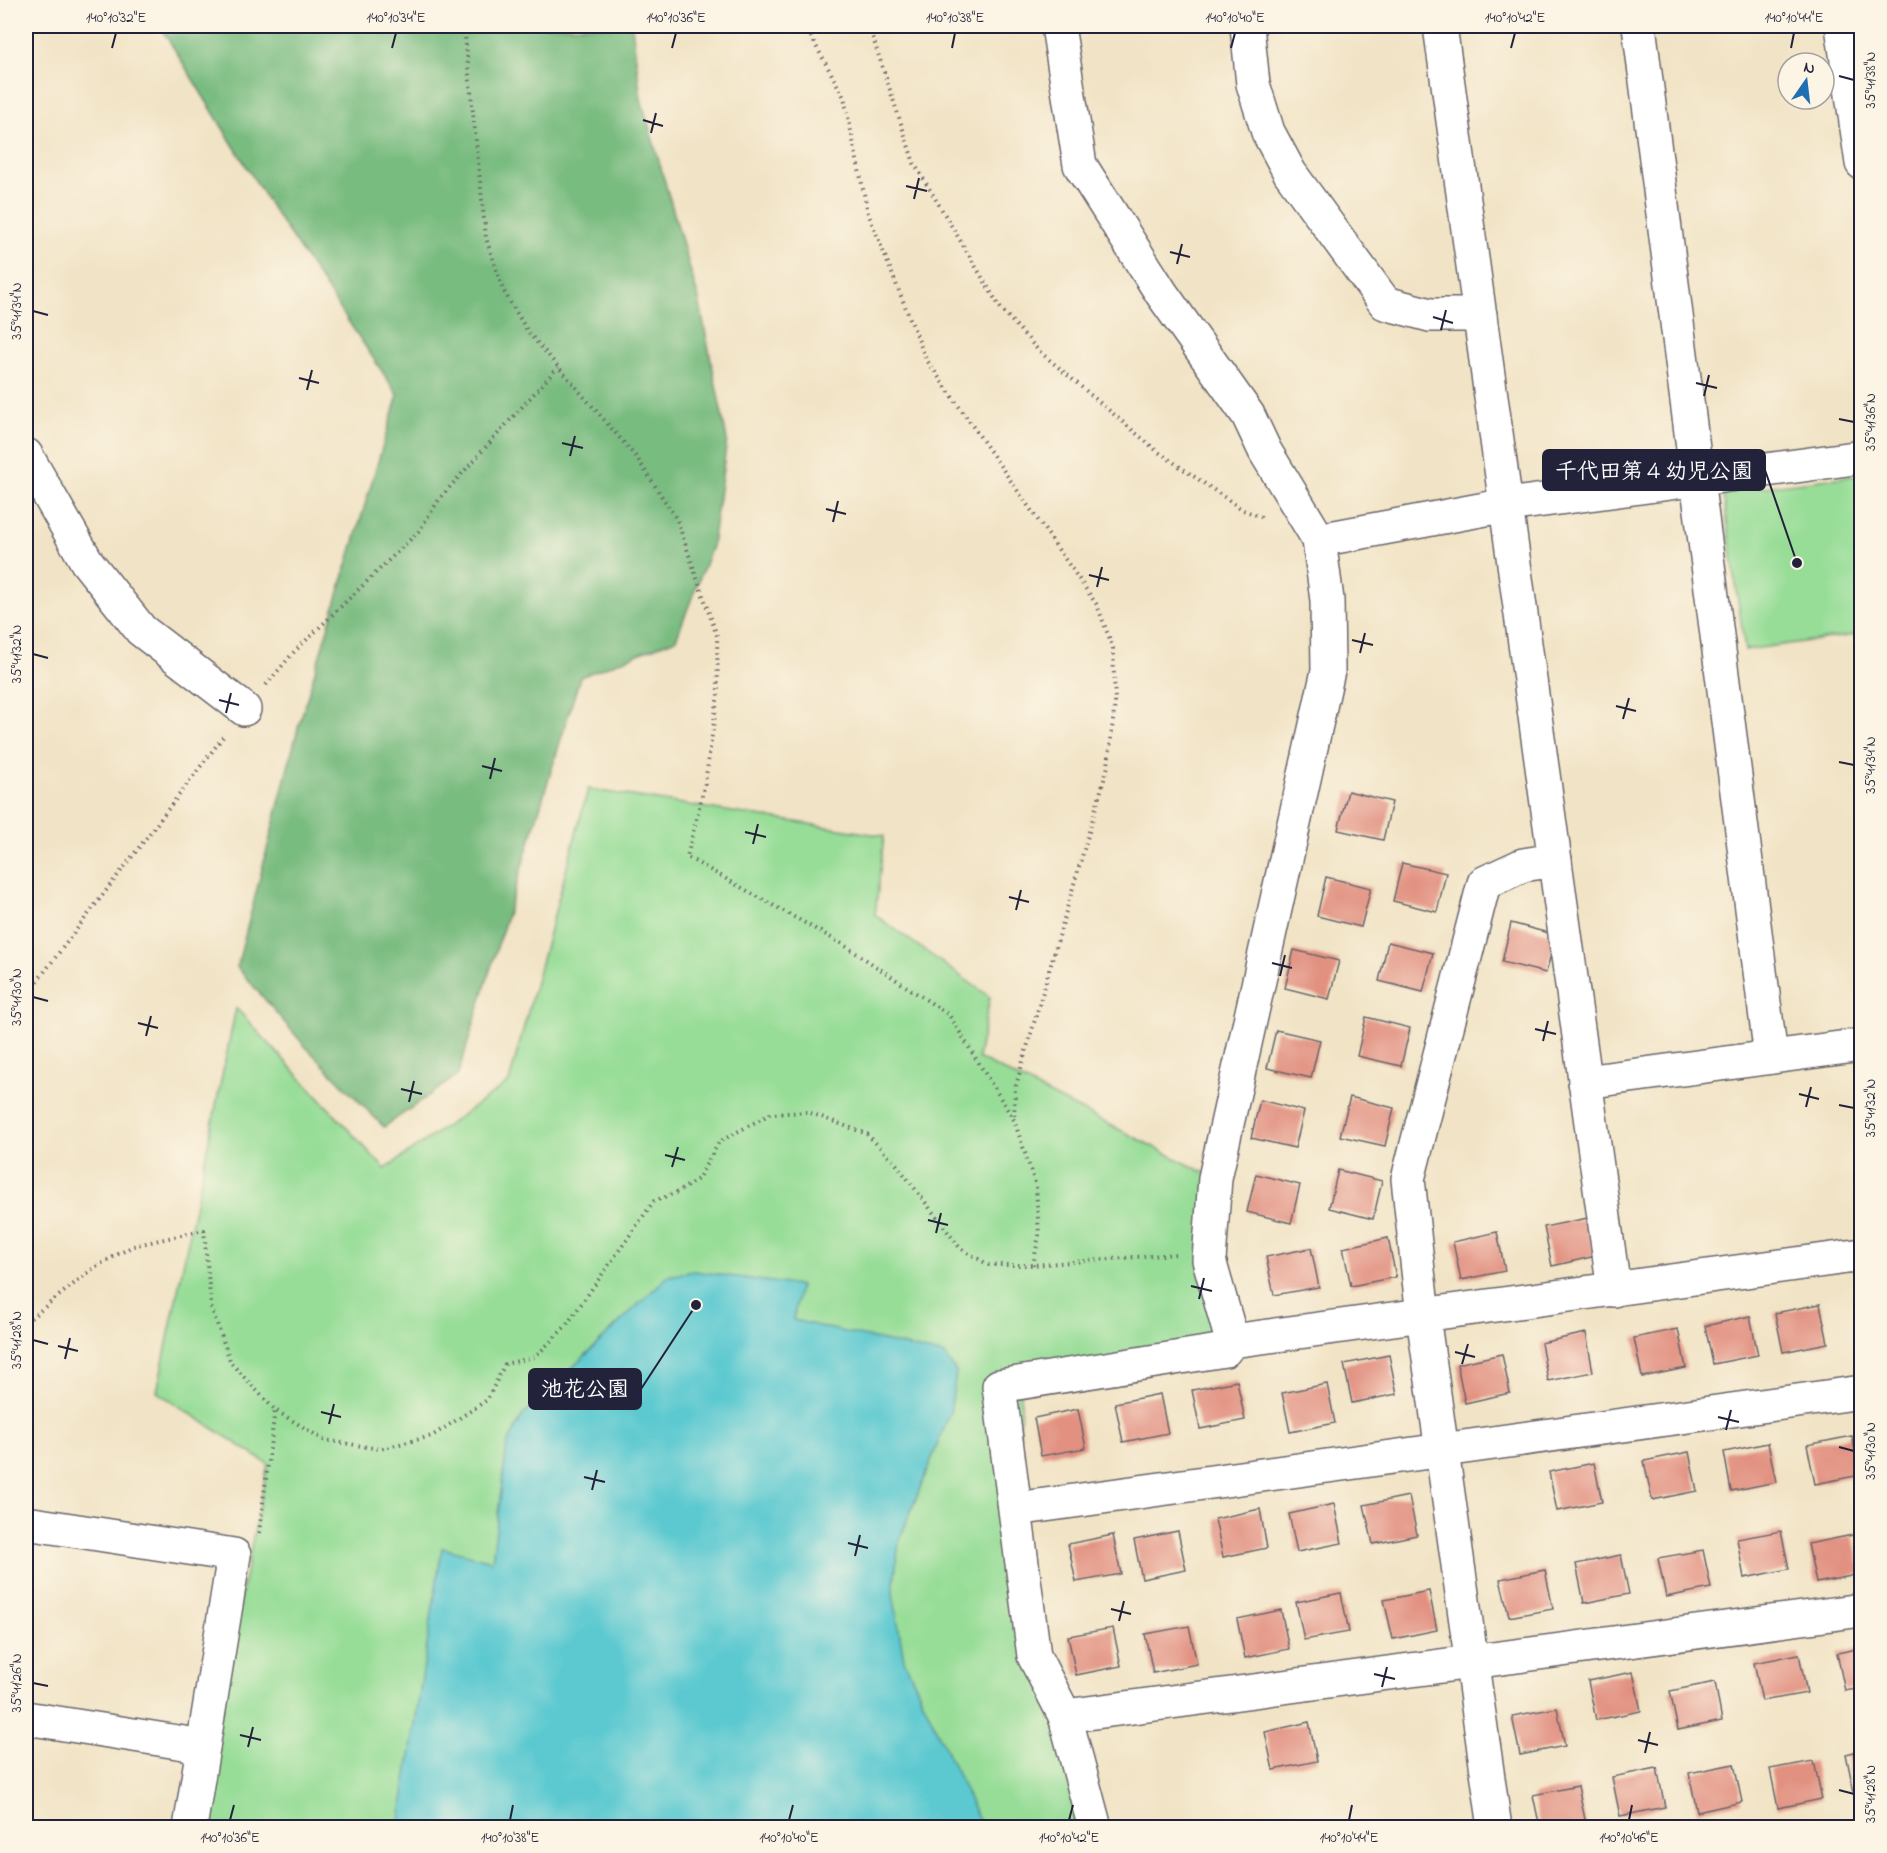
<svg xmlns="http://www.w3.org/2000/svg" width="1887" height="1853" font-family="'Indie Flower','Klee One',sans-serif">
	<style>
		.green { fill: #97dd97; stroke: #5c8069; stroke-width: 1.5 }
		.forest { fill: #79bc80; stroke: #4e6f5e; stroke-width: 1.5 }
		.water { fill: #5cc9d0; stroke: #3f7686; stroke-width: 1.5 }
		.building { fill: #e29181 }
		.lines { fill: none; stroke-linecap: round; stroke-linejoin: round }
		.minor-casing { stroke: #6a666b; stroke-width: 36 }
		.path { stroke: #6a666b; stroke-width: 4; stroke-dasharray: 1.5 4.5; stroke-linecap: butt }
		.minor { stroke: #fff; stroke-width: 33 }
		.ticks { fill: none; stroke: #22223b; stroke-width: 2 }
		.leader { fill: none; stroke: #22223b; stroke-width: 2 }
		.callout-dot { fill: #22223b; stroke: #fcf5e5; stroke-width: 2 }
		.callout { fill: #22223b; stroke: #22223b; stroke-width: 2 }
		.callout-label { font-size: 22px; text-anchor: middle; font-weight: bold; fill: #fff }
		.neatline { fill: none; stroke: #22223b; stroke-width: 2 }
		.ticks-label { font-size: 15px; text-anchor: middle; fill: #22223b }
	</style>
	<rect width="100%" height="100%" fill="#fcf5e5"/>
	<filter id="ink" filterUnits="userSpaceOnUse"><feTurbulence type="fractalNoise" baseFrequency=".0167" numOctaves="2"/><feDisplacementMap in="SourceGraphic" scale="12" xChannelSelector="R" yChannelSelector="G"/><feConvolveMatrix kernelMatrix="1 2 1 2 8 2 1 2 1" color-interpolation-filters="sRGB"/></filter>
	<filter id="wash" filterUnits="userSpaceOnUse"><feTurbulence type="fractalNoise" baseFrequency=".008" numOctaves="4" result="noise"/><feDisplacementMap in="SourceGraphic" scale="24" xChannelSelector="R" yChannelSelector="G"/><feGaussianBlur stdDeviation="1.35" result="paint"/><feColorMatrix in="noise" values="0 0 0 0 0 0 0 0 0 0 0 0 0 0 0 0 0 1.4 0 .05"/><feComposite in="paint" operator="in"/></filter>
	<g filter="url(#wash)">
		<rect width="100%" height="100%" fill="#f1e3c5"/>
		<!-- green -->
		<g class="green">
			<path d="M1861,475V634L1745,650L1723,492Z"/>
			<path d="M588,789L884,836L875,915L990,997L978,1058L1215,1178L1225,1350L1022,1382L1016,1509L1034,1656L1095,1827H194L268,1464L157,1392L236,1008L385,1169L509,1082Z"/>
		</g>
		<!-- forest -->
		<path class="forest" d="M160,26H632L641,99L699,300L727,440L712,546L676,639L580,677L458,1075L384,1127L304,1045L237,967L298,728L398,395L272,208Z"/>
		<!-- water -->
		<path class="water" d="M694,1271L800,1286L793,1320L944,1355L956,1372L950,1413L899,1541L893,1593L904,1660L982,1827H399L442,1548L492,1561L507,1445L522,1416L668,1276Z"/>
		<g id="blocks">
			<!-- building -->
			<g class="building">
				<path d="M1348,791L1392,802L1383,840L1338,830Z"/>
				<path d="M1402,863L1446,873L1437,912L1393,901Z"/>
				<path d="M1326,877L1371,888L1361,927L1317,916Z"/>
				<path d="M1511,923L1556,935L1546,973L1502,962Z"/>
				<path d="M1388,942L1433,953L1423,992L1379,981Z"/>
				<path d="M1294,950L1339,961L1329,999L1285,988Z"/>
				<path d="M1366,1017L1410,1028L1401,1066L1357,1056Z"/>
				<path d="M1276,1030L1320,1040L1311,1078L1267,1068Z"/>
				<path d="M1350,1097L1394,1108L1385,1146L1340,1136Z"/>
				<path d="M1260,1100L1304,1111L1295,1148L1251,1138Z"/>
				<path d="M1338,1170L1382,1181L1373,1219L1329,1208Z"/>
				<path d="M1256,1174L1300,1185L1291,1223L1247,1212Z"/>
				<path d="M1588,1218L1596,1256L1552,1266L1544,1227Z"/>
				<path d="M1497,1232L1505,1271L1461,1280L1453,1242Z"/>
				<path d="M1388,1238L1396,1277L1351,1286L1343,1248Z"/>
				<path d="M1311,1248L1319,1287L1274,1295L1266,1257Z"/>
				<path d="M1820,1304L1828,1343L1783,1352L1775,1313Z"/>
				<path d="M1750,1316L1758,1355L1713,1364L1705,1326Z"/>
				<path d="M1678,1329L1686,1368L1642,1377L1634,1338Z"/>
				<path d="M1586,1333L1593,1372L1548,1381L1541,1343Z"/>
				<path d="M1502,1354L1510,1393L1465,1403L1457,1364Z"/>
				<path d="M1389,1355L1397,1394L1352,1403L1344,1364Z"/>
				<path d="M1237,1381L1245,1420L1200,1429L1192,1390Z"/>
				<path d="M1327,1384L1335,1423L1290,1432L1282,1393Z"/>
				<path d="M1160,1394L1168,1433L1123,1442L1115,1403Z"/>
				<path d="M1078,1409L1086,1448L1041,1456L1034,1418Z"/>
				<path d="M1852,1436L1860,1475L1815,1484L1807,1445Z"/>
				<path d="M1768,1443L1776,1482L1731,1491L1724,1452Z"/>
				<path d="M1689,1452L1697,1491L1652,1500L1644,1461Z"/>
				<path d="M1594,1463L1602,1502L1557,1511L1549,1472Z"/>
				<path d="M1409,1496L1417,1535L1373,1544L1364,1505Z"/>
				<path d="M1334,1504L1342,1543L1297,1552L1289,1514Z"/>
				<path d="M1260,1509L1267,1548L1223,1557L1215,1519Z"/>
				<path d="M1178,1531L1186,1570L1142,1579L1134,1540Z"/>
				<path d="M1781,1531L1789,1569L1744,1578L1737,1539Z"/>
				<path d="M1113,1535L1121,1574L1076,1582L1068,1544Z"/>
				<path d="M1853,1535L1861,1574L1816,1583L1808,1544Z"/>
				<path d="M1703,1550L1711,1588L1666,1597L1658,1558Z"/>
				<path d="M1621,1555L1629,1594L1584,1603L1576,1564Z"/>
				<path d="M1545,1570L1553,1609L1509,1617L1500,1579Z"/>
				<path d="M1429,1591L1437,1630L1393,1639L1384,1600Z"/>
				<path d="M1341,1593L1349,1632L1304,1640L1296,1602Z"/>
				<path d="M1281,1610L1289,1649L1245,1658L1237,1619Z"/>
				<path d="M1189,1626L1197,1664L1153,1673L1145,1634Z"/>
				<path d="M1113,1628L1121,1666L1076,1675L1068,1636Z"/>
				<path d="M1862,1648V1688L1845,1691L1837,1653Z"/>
				<path d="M1799,1654L1807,1693L1762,1701L1754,1663Z"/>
				<path d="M1633,1672L1641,1711L1596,1720L1588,1681Z"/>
				<path d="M1715,1682L1722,1721L1678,1730L1670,1691Z"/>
				<path d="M1557,1708L1565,1746L1520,1755L1512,1716Z"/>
				<path d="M1309,1722L1317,1761L1273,1770L1265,1732Z"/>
				<path d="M1862,1750V1791L1854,1793L1846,1754Z"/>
				<path d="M1814,1761L1822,1799L1778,1808L1770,1769Z"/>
				<path d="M1734,1764L1742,1802L1697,1812L1689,1773Z"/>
				<path d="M1657,1768L1665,1807L1620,1816L1612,1777Z"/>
				<path d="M1578,1786L1586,1824L1570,1828H1540L1533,1795Z"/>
			</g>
		</g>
	</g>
	<g filter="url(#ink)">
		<use href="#blocks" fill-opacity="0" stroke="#6a666b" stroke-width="1.5"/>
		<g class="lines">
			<!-- minor casing -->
			<g class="minor-casing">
				<g id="minor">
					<path d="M1058,26L1080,165L1162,294L1248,415L1265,451L1319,540L1327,600L1328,671L1215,1178L1209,1260L1232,1341"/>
					<path d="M1247,26L1253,84L1268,132L1290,173L1385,303L1430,315H1480"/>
					<path d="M1440,26L1614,1290"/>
					<path d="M1639,26L1771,1057"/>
					<path d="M1842,26L1862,163"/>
					<path d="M26,455L87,562L141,630L244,709"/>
					<path d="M1319,540L1507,505L1862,457"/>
					<path d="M1585,1082L1862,1045"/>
					<path d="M1016,1509L1862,1392"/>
					<path d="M26,1523L234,1555L190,1828"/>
					<path d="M1065,1716L1862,1610"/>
					<path d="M26,1718L203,1746"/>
					<path d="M1095,1828L1065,1716L1034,1656L999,1386L1225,1350L1232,1341L1862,1255"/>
					<path d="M1495,1828L1423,1316L1408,1179L1484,883L1523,865L1555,860"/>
				</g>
			</g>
			<!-- path -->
			<g class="path">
				<path d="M464,26L486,238L503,290L528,332L637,458L677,520L717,636L718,694L705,783L687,857L844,945L949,1015L1014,1120L1036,1186L1039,1235L1033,1265"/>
				<path d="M805,26L844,97L868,213L926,359L1097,605L1113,648L1115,702L1108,766L1015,1089L1014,1120"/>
				<path d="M869,26L914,163L1001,309L1039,351L1157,451L1243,510L1264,518"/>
				<path d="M266,685L293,653L419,531L440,498L558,367"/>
				<path d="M26,996L223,737"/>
				<path d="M26,1322L95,1267L133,1246L204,1230L211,1307L231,1363L275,1410L324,1440L380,1449L432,1436L487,1400L505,1364L535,1357L565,1327L654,1201L678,1192L698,1179L719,1142L770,1114L808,1112L867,1134L897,1165L960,1248L989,1265H1033L1176,1254"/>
				<path d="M259,1533L275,1410"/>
			</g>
			<!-- minor -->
			<use href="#minor" class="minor"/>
		</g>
	</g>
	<!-- ticks -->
	<path class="ticks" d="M112,48L116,33M392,48L396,33M672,48L676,33M952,48L955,33M1231,48L1235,33M1511,48L1515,33M1791,48L1794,33M1839,76L1854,80M643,120L663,126M651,133L656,113M906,186L927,191M914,199L919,178M1170,252L1190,257M1177,264L1182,244M33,311L48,315M1433,317L1453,323M1441,330L1446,310M299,378L319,383M1696,383L1717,388M307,390L312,370M1704,396L1709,375M1839,419L1854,422M562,443L583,448M570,456L575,436M826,509L846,514M833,522L838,501M1089,575L1109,580M1097,587L1102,567M1352,640L1373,645M1360,653L1365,633M33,654L48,658M219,700L239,705M1616,706L1636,711M226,713L231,693M1623,719L1629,698M1839,762L1854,765M482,766L502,771M490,779L495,758M745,832L766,837M753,844L758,824M1009,897L1029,902M1016,910L1021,890M1272,963L1292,968M1280,976L1285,955M33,997L48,1001M138,1023L158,1028M1535,1029L1556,1034M146,1036L151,1016M1543,1041L1548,1021M401,1089L422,1094M1799,1094L1819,1099M409,1102L414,1081M1839,1105L1854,1108M1806,1107L1811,1087M665,1155L685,1160M672,1167L678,1147M928,1220L948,1225M936,1233L941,1213M1191,1286L1212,1291M1199,1299L1204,1278M33,1340L48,1344M58,1346L78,1351M1455,1352L1475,1357M65,1359L70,1338M1462,1364L1468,1344M321,1412L341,1417M1718,1417L1739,1422M329,1424L334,1404M1726,1430L1731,1410M1839,1447L1854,1451M584,1477L605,1482M592,1490L597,1470M848,1543L868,1548M855,1556L860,1535M1111,1609L1131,1614M1119,1621L1124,1601M1374,1674L1395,1679M33,1683L48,1686M1382,1687L1387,1667M240,1735L261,1740M1638,1740L1658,1745M248,1747L253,1727M1645,1753L1650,1732M1839,1790L1854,1794M230,1820L234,1805M510,1820L513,1805M789,1820L793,1805M1069,1820L1073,1805M1349,1820L1352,1805M1629,1820L1632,1805"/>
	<!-- callouts -->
	<path class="leader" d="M1797 563L1765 470M696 1305L641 1389"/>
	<g class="callout-dot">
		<circle cx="1797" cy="563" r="6"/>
		<circle cx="696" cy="1305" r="6"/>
	</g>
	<g class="callout">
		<rect x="1543" y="450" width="222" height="40" rx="6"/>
		<rect x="529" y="1369" width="112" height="40" rx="6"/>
	</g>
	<g class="callout-label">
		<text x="1654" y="478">千代田第４幼児公園</text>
		<text x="585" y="1396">池花公園</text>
	</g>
	<!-- margin -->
	<rect width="1887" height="1853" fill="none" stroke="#fcf5e5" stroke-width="66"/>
	<!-- north arrow -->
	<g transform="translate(1806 81) rotate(14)"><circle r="28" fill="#fcf5e5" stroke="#a5a1a1" stroke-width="1.5"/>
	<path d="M0-4.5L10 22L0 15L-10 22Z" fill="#1f6fb2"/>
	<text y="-9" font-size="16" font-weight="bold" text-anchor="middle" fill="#22223b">N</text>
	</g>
	<rect x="33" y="33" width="1821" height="1787" class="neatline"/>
	<g class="ticks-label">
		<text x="116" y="22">140°10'32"E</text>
		<text x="396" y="22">140°10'34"E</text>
		<text x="676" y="22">140°10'36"E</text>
		<text x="955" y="22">140°10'38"E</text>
		<text x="1235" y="22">140°10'40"E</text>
		<text x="1515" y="22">140°10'42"E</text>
		<text x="1794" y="22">140°10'44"E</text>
		<text transform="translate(1870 80) rotate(-90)" y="5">35°41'38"N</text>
		<text transform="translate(16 311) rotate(-90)" y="5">35°41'34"N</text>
		<text transform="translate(1870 422) rotate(-90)" y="5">35°41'36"N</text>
		<text transform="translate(16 654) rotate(-90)" y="5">35°41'32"N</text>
		<text transform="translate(1870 765) rotate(-90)" y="5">35°41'34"N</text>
		<text transform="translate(16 997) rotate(-90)" y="5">35°41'30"N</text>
		<text transform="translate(1870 1108) rotate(-90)" y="5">35°41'32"N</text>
		<text transform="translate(16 1340) rotate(-90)" y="5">35°41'28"N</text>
		<text transform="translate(1870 1451) rotate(-90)" y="5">35°41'30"N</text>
		<text transform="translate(16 1683) rotate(-90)" y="5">35°41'26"N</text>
		<text transform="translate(1870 1794) rotate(-90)" y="5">35°41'28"N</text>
		<text x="230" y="1842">140°10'36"E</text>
		<text x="510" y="1842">140°10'38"E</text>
		<text x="789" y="1842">140°10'40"E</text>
		<text x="1069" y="1842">140°10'42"E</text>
		<text x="1349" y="1842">140°10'44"E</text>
		<text x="1629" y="1842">140°10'46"E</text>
	</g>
</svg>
